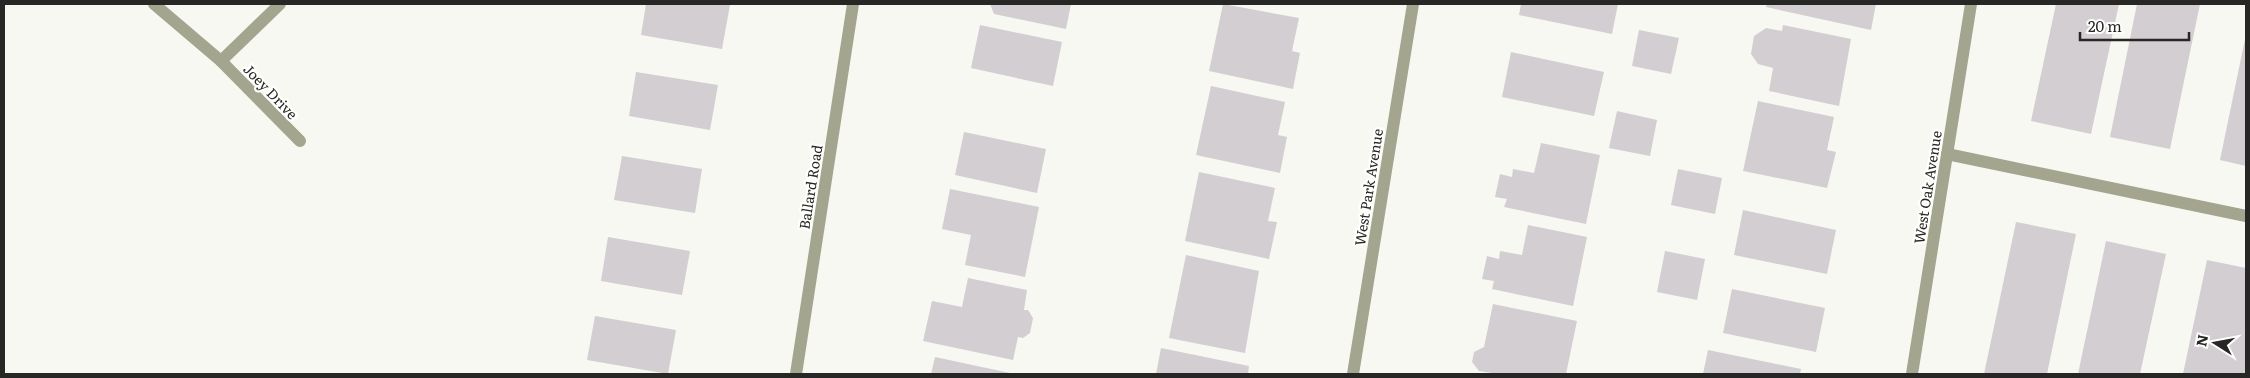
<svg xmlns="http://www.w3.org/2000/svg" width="2250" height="378" font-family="Literata,serif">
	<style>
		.building { fill: #d2ced2 }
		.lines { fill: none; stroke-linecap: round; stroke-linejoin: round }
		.service { stroke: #a3a58e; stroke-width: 12 }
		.minor { stroke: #a3a58e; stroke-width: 12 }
		.tertiary { stroke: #a3a58e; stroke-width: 12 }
		.labels { text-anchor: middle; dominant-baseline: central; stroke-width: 4.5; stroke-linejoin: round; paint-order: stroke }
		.street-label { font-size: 14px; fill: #272725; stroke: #fffffe }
	</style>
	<rect width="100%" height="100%" fill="#f8f8f2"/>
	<!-- building -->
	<g class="building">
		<path d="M646,4L730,5L722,49L641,35Z"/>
		<path d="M990,4H1071L1066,29L994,14Z"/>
		<path d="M1223,4L1299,18L1292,51L1300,53L1293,89L1209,71Z"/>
		<path d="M1521,4H1618L1612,34L1519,15Z"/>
		<path d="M1767,4H1876L1871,30L1766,7Z"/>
		<path d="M2056,4H2119L2091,134L2031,121Z"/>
		<path d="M2137,4H2200L2170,149L2110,137Z"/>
		<path d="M980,25L1062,42L1053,86L971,68Z"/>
		<path d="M1783,25L1851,39L1839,106L1769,91L1773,68L1758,64L1751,54L1754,36L1766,28L1782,31Z"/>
		<path d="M1639,30L1679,38L1671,74L1632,66Z"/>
		<path d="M2245,39H2246V166L2220,160Z"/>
		<path d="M1511,52L1604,72L1594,116L1502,97Z"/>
		<path d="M636,72L718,85L710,130L629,116Z"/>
		<path d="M1211,86L1285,102L1278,135L1287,137L1280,173L1196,155Z"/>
		<path d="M1758,101L1834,117L1827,150L1836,152L1827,188L1743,171Z"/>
		<path d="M1617,111L1657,120L1650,156L1609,148Z"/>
		<path d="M964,132L1046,149L1037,193L955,175Z"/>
		<path d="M1541,143L1600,155L1586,224L1504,207L1507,199L1495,197L1500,174L1512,177L1513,169L1534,173Z"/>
		<path d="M622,156L702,169L695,213L614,200Z"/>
		<path d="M1678,169L1722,178L1715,214L1671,205Z"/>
		<path d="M1199,172L1275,188L1268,221L1277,222L1269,259L1185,241Z"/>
		<path d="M950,189L1039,207L1025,277L965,265L971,235L942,229Z"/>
		<path d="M1743,210L1836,230L1827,274L1734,255Z"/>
		<path d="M2016,222L2076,234L2047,374H1984Z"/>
		<path d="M1528,225L1587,237L1573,306L1492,289L1494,281L1482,279L1487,256L1499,259L1500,251L1522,255Z"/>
		<path d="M608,237L690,251L682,295L601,281Z"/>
		<path d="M2106,241L2166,254L2140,374H2078Z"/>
		<path d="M1665,251L1705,259L1697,300L1657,292Z"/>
		<path d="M1186,255L1259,271L1245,353L1169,338Z"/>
		<path d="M2207,260L2246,268V374H2183Z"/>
		<path d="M968,278L1027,290L1024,310H1028L1033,318L1030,333L1023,338L1018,337L1013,360L923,341L932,301L962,307Z"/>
		<path d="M1732,289L1825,308L1816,352L1723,333Z"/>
		<path d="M1493,304L1577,321L1566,374H1498L1479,371L1472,362L1474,352L1484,347Z"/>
		<path d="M595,316L676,330L668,374L587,360Z"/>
		<path d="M1161,348L1249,366L1248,374H1156Z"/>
		<path d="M1708,350L1801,369L1800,374H1703Z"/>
		<path d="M935,357L1010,373V374H931Z"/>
	</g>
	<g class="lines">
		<!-- service -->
		<path class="service" d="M1947,154L2246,216"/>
		<!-- minor -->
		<g class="minor">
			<path d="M154,4L221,61L300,141"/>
			<path d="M221,61L280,4"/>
			<path d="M1353,374L1413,4"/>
			<path d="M1912,374L1971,4"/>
		</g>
		<!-- tertiary -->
		<path class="tertiary" d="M796,374L853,4"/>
	</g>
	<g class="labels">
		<!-- street labels -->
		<g class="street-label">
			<text transform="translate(271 91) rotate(46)">Joey Drive</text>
			<text transform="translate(810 187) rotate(-81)">Ballard Road</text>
			<text transform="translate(1368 187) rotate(-81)">West Park Avenue</text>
			<text transform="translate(1927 187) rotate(-81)">West Oak Avenue</text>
		</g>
	</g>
	<!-- border -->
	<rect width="2250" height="378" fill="none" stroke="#272725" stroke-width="10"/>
	<!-- north arrow -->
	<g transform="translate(2215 343) rotate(281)" stroke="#fffffe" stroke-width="4" paint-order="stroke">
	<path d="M0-4L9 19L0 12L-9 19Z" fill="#272725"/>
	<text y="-8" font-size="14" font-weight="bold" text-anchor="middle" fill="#272725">N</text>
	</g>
	<!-- scale -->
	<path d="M2080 32v8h109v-8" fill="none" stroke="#272725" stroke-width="2.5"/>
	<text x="2088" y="32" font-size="15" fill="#272725" stroke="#fffffe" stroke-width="4" paint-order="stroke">20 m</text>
</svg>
